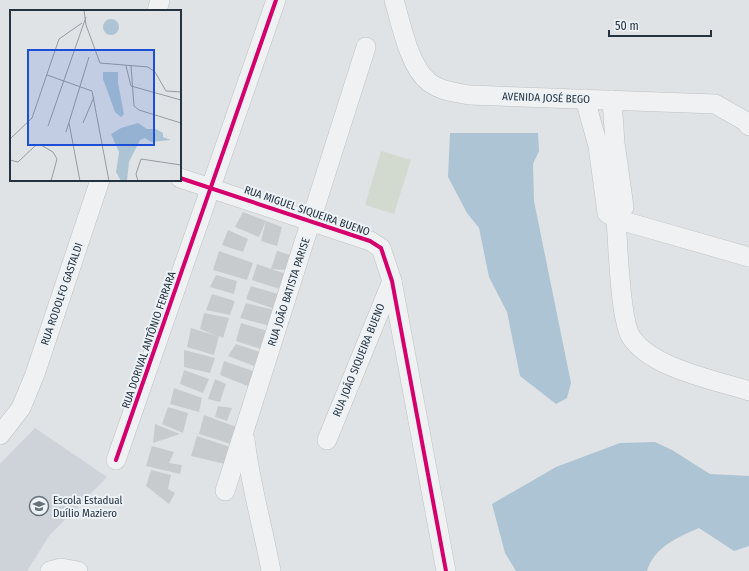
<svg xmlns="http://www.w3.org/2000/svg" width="749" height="571" font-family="'Fira Sans Condensed',sans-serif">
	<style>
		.built { fill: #cdd3d9 }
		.green { fill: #d2dad0 }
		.water { fill: #acc4d3 }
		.building { fill: #c8cbcd }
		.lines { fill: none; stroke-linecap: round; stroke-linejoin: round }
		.minor-casing { stroke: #bec1c3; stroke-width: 20 }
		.minor { stroke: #eff1f2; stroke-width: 19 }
		.cycleway-casing { stroke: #edf2f6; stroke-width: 6 }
		.cycleway { stroke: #d6006c; stroke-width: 4 }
		.labels { text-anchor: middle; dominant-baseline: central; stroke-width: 4; stroke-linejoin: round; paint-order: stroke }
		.street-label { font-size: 11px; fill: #253340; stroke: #edf2f6 }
		.poi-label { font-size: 11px; fill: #253340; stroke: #edf2f6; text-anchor: start }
		.inset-road { fill: none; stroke: #959da3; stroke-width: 1 }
		.view { fill: #1d4ed8; fill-opacity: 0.15; stroke: #1d4ed8; stroke-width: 2 }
		.inset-edge { fill: none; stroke: #253340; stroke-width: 2 }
	</style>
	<rect width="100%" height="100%" fill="#e0e3e5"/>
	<!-- built -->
	<path class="built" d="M35,428L107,477L49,536L27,571H0V464Z"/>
	<!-- green -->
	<path class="green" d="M381,151L411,160L394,214L365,205Z"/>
	<!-- water -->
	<g class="water">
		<path d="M450,133H538L539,151L533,164L534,201L571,383L567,398L556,404L520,376L507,312L489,277L479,228L467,213L448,177Z"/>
		<path d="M655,442L672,450L710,474L749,476V546L734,551L699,528C678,537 654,547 647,571H516L505,553L492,504L556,467L620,443Z"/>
	</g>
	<!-- building -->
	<g class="building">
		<path d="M243,212L266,221L259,237L235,227Z"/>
		<path d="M266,221L282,227L277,246L261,241Z"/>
		<path d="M228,230L248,239L243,252L222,245Z"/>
		<path d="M219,251L253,263L247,280L213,270Z"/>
		<path d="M277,251L290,255L285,270L271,269L293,276L286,291L252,280L257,264L271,269Z"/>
		<path d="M216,275L237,281L234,294L210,287Z"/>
		<path d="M251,286L285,296L280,311L246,299Z"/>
		<path d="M212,294L235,301L230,315L206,310Z"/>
		<path d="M246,303L274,310L270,326L240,318Z"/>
		<path d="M204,313L229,318L223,338L219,336L214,355L187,347L191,328L217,336L200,329Z"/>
		<path d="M241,323L271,332L264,350L236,341Z"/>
		<path d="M236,344L260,352L254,366L228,356Z"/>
		<path d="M184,350L215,358L210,373L184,367Z"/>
		<path d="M224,361L259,373L255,389L220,375Z"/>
		<path d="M184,370L209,379L203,393L180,384Z"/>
		<path d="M215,379L226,384L220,402L208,399Z"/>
		<path d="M174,388L202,398L199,412L170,404Z"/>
		<path d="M218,406L232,408L227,421L215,417Z"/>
		<path d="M168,407L188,413L183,433L162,424Z"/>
		<path d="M204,415L239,428L231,444L199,434Z"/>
		<path d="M155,424L180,434L153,443Z"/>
		<path d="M197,436L230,447L225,464L191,456Z"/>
		<path d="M152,446L174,452L169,463L182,465L180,474L146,466Z"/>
		<path d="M151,470L171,475L168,489L175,493L169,504L146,486Z"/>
	</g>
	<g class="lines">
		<!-- minor casing -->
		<g class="minor-casing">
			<g id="minor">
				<path d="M394,0C401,23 409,67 429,82C440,91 457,93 470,95L715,104L745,121L749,126"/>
				<path d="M157,11L160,0"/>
				<path d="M585,99L598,146L607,213L616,219L749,257"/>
				<path d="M612,100L615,143L624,207L616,219C618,244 620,320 631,337C651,368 715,380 749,391"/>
				<path d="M180,178L370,241L381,248L392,281L446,571"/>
				<path d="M0,435L21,408L35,374L100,180"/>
				<path d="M245,439C250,484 263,527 271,571"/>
				<path d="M327,440L392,281"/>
				<path d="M116,460L276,0"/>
				<path d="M225,491L366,47"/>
				<path d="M50,571L61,568L78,571"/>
			</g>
		</g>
		<!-- minor -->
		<use href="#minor" class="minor"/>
		<!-- cycleway casing -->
		<g class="cycleway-casing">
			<g id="cycleway">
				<path d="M180,178L370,241L381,248L392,281L446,571"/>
				<path d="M116,460L276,0"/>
			</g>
		</g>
		<!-- cycleway -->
		<use href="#cycleway" class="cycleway"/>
	</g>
	<!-- icons -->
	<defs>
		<g id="school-ring" transform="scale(1)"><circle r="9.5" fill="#edf2f6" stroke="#66717a" stroke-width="1.5"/><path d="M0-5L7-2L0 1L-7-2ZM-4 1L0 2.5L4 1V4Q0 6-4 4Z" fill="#66717a"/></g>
	</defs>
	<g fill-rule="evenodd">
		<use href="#school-ring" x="39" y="506"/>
	</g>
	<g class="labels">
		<!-- street labels -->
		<g class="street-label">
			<text transform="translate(546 98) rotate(2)">AVENIDA JOSÉ BEGO</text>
			<text transform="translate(307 211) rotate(19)">RUA MIGUEL SIQUEIRA BUENO</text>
			<text transform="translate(289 292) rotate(-72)">RUA JOÃO BATISTA PARISE</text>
			<text transform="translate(62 294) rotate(-71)">RUA RODOLFO GASTALDI</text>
			<text transform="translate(149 340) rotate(-71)">RUA DORIVAL ANTÔNIO FERRARA</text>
			<text transform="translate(359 360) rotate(-68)">RUA JOÃO SIQUEIRA BUENO</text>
		</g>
		<!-- poi labels -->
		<g class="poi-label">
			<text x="53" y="500">Escola Estadual<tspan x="53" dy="13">Duílio Maziero</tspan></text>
		</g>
	</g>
	<!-- overview -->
	<g transform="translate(10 10)">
		<rect width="171" height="171" fill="#e0e3e5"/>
		<path d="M93 17a8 8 0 1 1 16 0a8 8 0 1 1-16 0ZM93,62H108V73L114,104L111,107L105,102L93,69ZM128,113L137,119H146L153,123V127L161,130L141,132L135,128L130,130L119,152L117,171H111L106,162L109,142L101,124L111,118Z" fill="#acc4d3"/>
		<path class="inset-road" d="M74,0L76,15L90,53L138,57L145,62L156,81L171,82M116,56L121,76M121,56L124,96L129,100L171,113M37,65L82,81L99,171M121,76L171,90M59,113L70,171M73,113L84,87M38,116L76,7M56,122L79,47M0,129L22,108L49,29L72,13M0,150L8,152L26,135H31L43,142L47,149L41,171M128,171L126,164L131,149L171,155"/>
		<path class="view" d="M18,40H144V135H18Z"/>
		<rect width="171" height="171" class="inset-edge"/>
	</g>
	<!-- scale -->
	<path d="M609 30v6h102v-6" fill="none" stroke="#253340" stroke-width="2"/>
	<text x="615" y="30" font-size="12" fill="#253340" stroke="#edf2f6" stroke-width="3" paint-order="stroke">50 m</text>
</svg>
